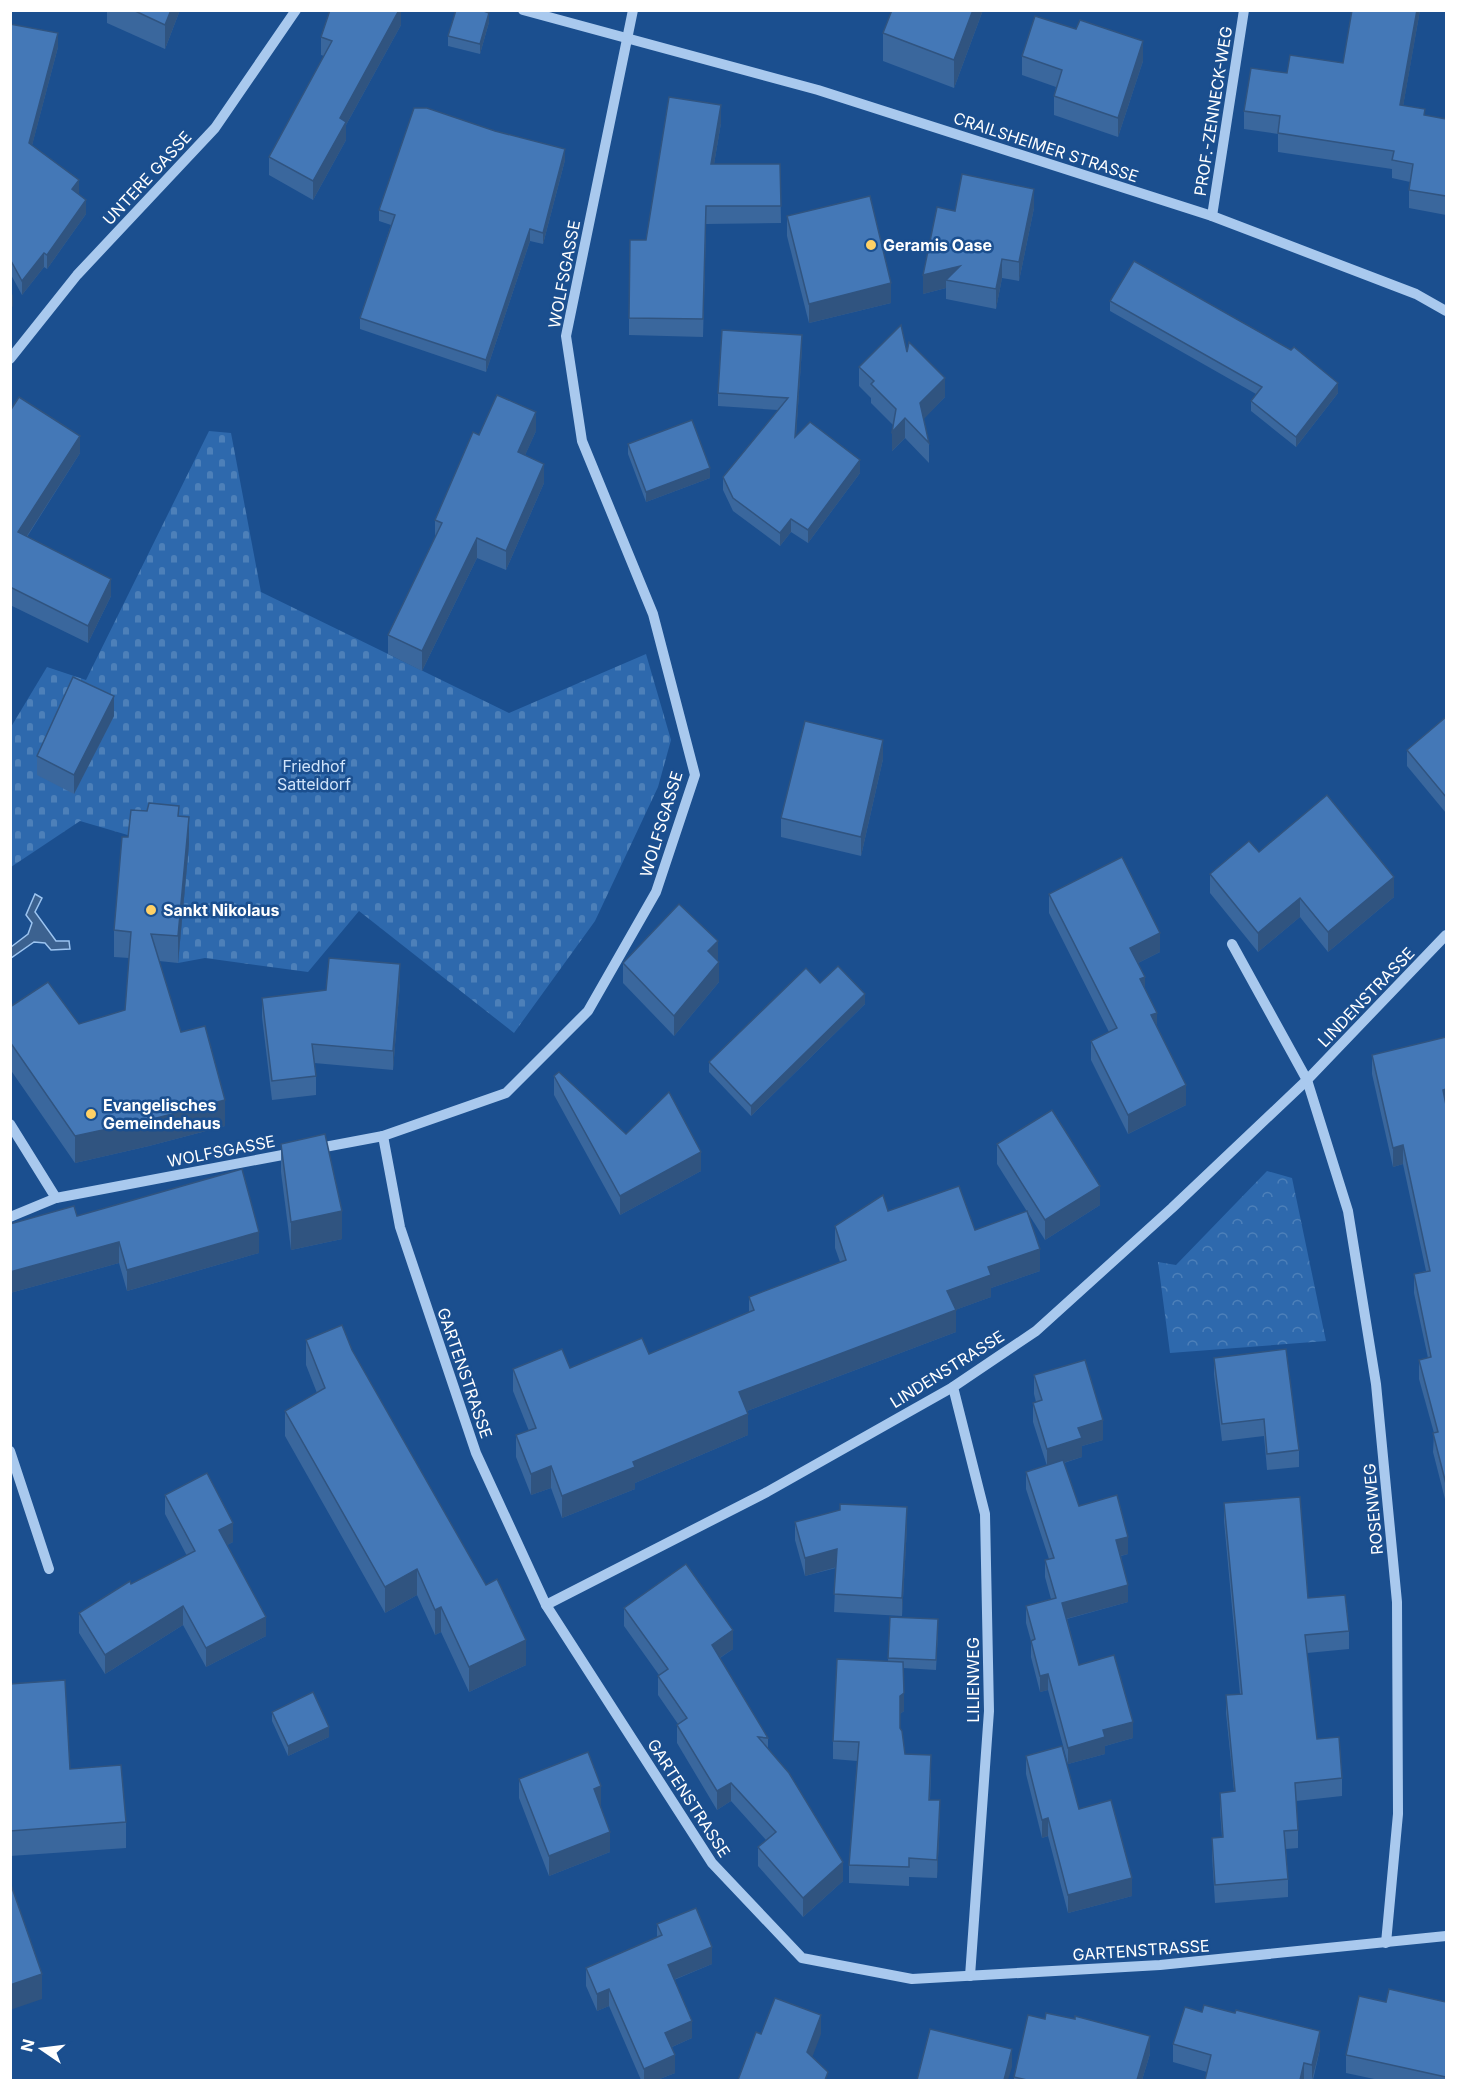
<svg xmlns="http://www.w3.org/2000/svg" width="1457" height="2091" font-family="Inter,sans-serif">
	<style>
		.forest { fill: url(#forest-crowns) }
		.cemetery { fill: url(#cemetery-stones) }
		.water { fill: #3c6290; stroke: #9cc4f0; stroke-width: 1.5 }
		.lines { fill: none; stroke-linecap: round; stroke-linejoin: round }
		.minor { stroke: #a9c9ee; stroke-width: 10 }
		.wall { fill: #3a679d }
		.shaded-wall { fill: #305480 }
		.building { fill: #4478b7; stroke: #305480; stroke-width: 1.5 }
		.poi-dot { fill: #ffd166; stroke: #1b4f8f; stroke-width: 2 }
		.labels { text-anchor: middle; dominant-baseline: central; stroke-width: 5; stroke-linejoin: round; paint-order: stroke }
		.street-label { font-size: 16px; fill: #fff; stroke: #1b4f8f }
		.poi-label { font-size: 16px; font-weight: bold; fill: #fff; stroke: #1b4f8f; text-anchor: start }
		.park-label { font-size: 16px; fill: #cfe3fa; stroke: #1b4f8f }
	</style>
	<defs>
		<pattern id="forest-crowns" width="20" height="18" patternUnits="userSpaceOnUse" patternTransform="scale(1.5)"><rect width="20" height="18" fill="#2e69ad"/><path d="M2 6a3 3 0 1 1 6 0M12 15a3 3 0 1 1 6 0" fill="none" stroke="#4d80b9"/></pattern>
		<pattern id="cemetery-stones" width="16" height="16" patternUnits="userSpaceOnUse" patternTransform="scale(1.5)"><rect width="16" height="16" fill="#2e69ad"/><path d="M2 7V4a2 2 0 0 1 4 0v3zM10 15v-3a2 2 0 0 1 4 0v3z" fill="#4d80b9"/></pattern>
	</defs>
	<rect width="100%" height="100%" fill="#1b4f8f"/>
	<!-- forest -->
	<path class="forest" d="M1267,1171L1292,1178L1326,1341L1170,1353L1158,1262L1176,1265Z"/>
	<!-- cemetery -->
	<path class="cemetery" d="M209,431L231,433L261,592L509,713L646,654L671,740L658,787L595,921L514,1033L359,911L308,972L205,958L178,963L189,844L131,836L80,821L11,867V727L47,667L86,680Z"/>
	<!-- water -->
	<path class="water" d="M35,894L42,898L35,912L56,941H69L70,949L51,950L45,943L34,942L11,958V947L28,934L32,923L26,915Z"/>
	<g class="lines">
		<!-- minor -->
		<g class="minor">
			<path d="M523,10L818,90L1212,216L1416,294L1446,311"/>
			<path d="M1212,216L1244,10"/>
			<path d="M10,359L77,275L215,128L296,10"/>
			<path d="M1232,944L1307,1080L1348,1211L1376,1384L1397,1602L1398,1814L1386,1943"/>
			<path d="M10,1124L56,1198"/>
			<path d="M383,1136L400,1227L476,1453L546,1605L712,1863L802,1958L912,1979L1160,1965L1446,1936"/>
			<path d="M314,1149L383,1136L506,1093L588,1011L656,892L695,775L653,614L582,441L566,336L633,10"/>
			<path d="M10,1217L56,1198L293,1153"/>
			<path d="M953,1387L985,1514L989,1711L970,1976"/>
			<path d="M10,1451L49,1569"/>
			<path d="M546,1605L767,1492L953,1387L1036,1331L1172,1208L1307,1080L1446,935"/>
		</g>
	</g>
	<!-- wall -->
	<g class="wall">
		<path d="M107,10H180L165,49L107,23Z"/>
		<path d="M401,10V25L346,125V140L313,200L269,175V157L324,56L321,55V37Z"/>
		<path d="M892,10H983L954,88L883,61V33Z"/>
		<path d="M1349,10H1420L1403,106L1425,115L1446,119V215L1409,208V190L1410,182L1392,178V169L1278,152V134L1244,129V111L1287,73L1343,63L1352,11Z"/>
		<path d="M489,22L480,54L448,46V36Z"/>
		<path d="M10,24L58,47L32,145L79,194L86,214L47,269L44,267L22,295L10,273Z"/>
		<path d="M1076,29L1143,61L1118,137L1054,115V96L1056,87L1022,75V56Z"/>
		<path d="M721,123L714,164H780L781,223L706,224L703,337L629,335V318L646,240Z"/>
		<path d="M565,160L543,244L530,241L486,372L360,329V318L391,225L379,221V210Z"/>
		<path d="M1034,208L1019,281L1002,278L996,309L946,299V288L923,294L955,211Z"/>
		<path d="M787,216L891,303L809,323L787,236Z"/>
		<path d="M1110,301L1338,393L1296,447L1251,411V401L1256,394L1110,311Z"/>
		<path d="M802,348L796,436L860,473L808,543L791,532L780,546L733,511L723,490V477L778,410L718,406V393Z"/>
		<path d="M907,352L945,397L923,419L929,443V463L905,438L892,451L893,425L871,403V398L859,386V367Z"/>
		<path d="M10,411L80,453L27,537L111,596L88,643L10,605Z"/>
		<path d="M536,431L525,455L544,483L506,570L477,558L422,671L388,654V635L435,538V520Z"/>
		<path d="M628,444L710,478L646,502L628,454Z"/>
		<path d="M114,716L74,794L37,775V756Z"/>
		<path d="M1446,717V813L1407,766V750Z"/>
		<path d="M883,759L861,856L781,837V818Z"/>
		<path d="M179,816L189,844L178,963L159,961L181,1032L225,1126L149,1146L75,1163L10,1069V1007L79,1024L125,1010L129,958L114,957V930L128,837Z"/>
		<path d="M1259,852L1394,897L1328,952L1300,917L1258,952L1210,893V874Z"/>
		<path d="M1049,894L1160,952L1138,963L1145,990L1157,1026L1186,1105L1128,1134L1091,1060V1041L1109,1032L1049,913Z"/>
		<path d="M623,963L719,982L674,1036L623,983Z"/>
		<path d="M400,983L393,1070L314,1063L316,1076V1095L272,1100L262,1017V998Z"/>
		<path d="M820,983L865,1004L751,1116L709,1072V1062Z"/>
		<path d="M1446,1037V1503L1433,1452L1434,1433L1419,1379V1360L1428,1358L1414,1293V1274L1426,1271L1403,1164L1393,1167L1372,1074V1055Z"/>
		<path d="M554,1076L626,1134L701,1171L620,1215L554,1095Z"/>
		<path d="M281,1144L342,1239L291,1250L281,1172Z"/>
		<path d="M997,1144L1100,1205L1045,1240L997,1164Z"/>
		<path d="M888,1211L975,1230L1040,1271L991,1288V1297L955,1310L956,1332L747,1411L748,1435L635,1483V1489L562,1518L551,1488L531,1495L516,1457V1435L529,1431L513,1391V1369L570,1368L649,1354L749,1312V1297L840,1262L835,1248V1226Z"/>
		<path d="M77,1216L259,1253L127,1291L119,1263L10,1293V1224Z"/>
		<path d="M306,1340L352,1350L526,1665L469,1692L441,1632L435,1635L417,1595L385,1613L285,1436V1411L317,1393L306,1365Z"/>
		<path d="M1214,1358L1299,1450V1467L1267,1470L1264,1436L1222,1441L1214,1375Z"/>
		<path d="M1034,1375L1103,1440L1082,1446V1457L1064,1463L1079,1506L1128,1554L1121,1556L1128,1602L1067,1619L1079,1665L1133,1738L1105,1746V1754L1068,1764L1048,1690L1040,1692L1031,1657V1641L1026,1623V1606L1051,1599L1045,1577V1560L1049,1559L1026,1489V1472L1047,1466L1033,1422V1403L1036,1402L1034,1394Z"/>
		<path d="M165,1495L233,1542L227,1545L266,1636L206,1667L183,1625L105,1674L79,1633V1613L131,1584L187,1556L165,1514Z"/>
		<path d="M1224,1503L1308,1598L1349,1631V1649L1307,1653L1317,1739L1342,1778V1796L1296,1801L1298,1830V1848L1286,1849L1288,1879V1897L1215,1903L1212,1856V1838L1222,1837L1220,1811V1793L1234,1791L1226,1713V1695L1240,1694L1224,1521Z"/>
		<path d="M795,1522L907,1526L902,1616L834,1612L836,1568L805,1576L795,1540Z"/>
		<path d="M624,1608L733,1649L720,1658L768,1738V1749L843,1881L803,1917L758,1866V1847L766,1840L731,1801L717,1810L677,1743V1725L678,1724L658,1695V1676L659,1675L624,1626Z"/>
		<path d="M890,1617L938,1629L936,1670L903,1668L904,1711L900,1714V1728L905,1754L931,1773L930,1800L940,1819L937,1878L909,1877V1886L849,1883V1865L857,1761L833,1759V1741L888,1661Z"/>
		<path d="M10,1684L70,1769L126,1822V1848L10,1856Z"/>
		<path d="M272,1712L329,1737L288,1756L272,1721Z"/>
		<path d="M1026,1756L1079,1809L1132,1896L1068,1913L1048,1836L1042,1838L1026,1774Z"/>
		<path d="M1445,1758H1446V1780L1445,1774Z"/>
		<path d="M519,1779L601,1805L600,1806L610,1852L549,1876L519,1798Z"/>
		<path d="M657,1924L712,1964L674,1980L692,2038L672,2047L675,2073L657,2080H641L609,2006L597,2011L586,1986V1968L657,1937Z"/>
		<path d="M1386,2002H1446V2080H1379L1346,2073V2055Z"/>
		<path d="M1173,2044L1320,2049L1313,2080H1205L1207,2072L1173,2062Z"/>
		<path d="M1150,2054L1142,2080H1014V2077Z"/>
	</g>
	<!-- shaded-wall -->
	<g class="shaded-wall">
		<path d="M171,10H180L165,49V25Z"/>
		<path d="M399,10H401V25L346,125V140L313,200V181L340,118Z"/>
		<path d="M973,10H983L954,88V60Z"/>
		<path d="M1417,10H1420L1400,124V105Z"/>
		<path d="M489,13V22L480,54V44Z"/>
		<path d="M58,33V47L29,157V143Z"/>
		<path d="M1143,41V61L1118,137V118Z"/>
		<path d="M721,105V123L711,182V164Z"/>
		<path d="M565,149V160L543,244V233Z"/>
		<path d="M79,180V194L72,203V189Z"/>
		<path d="M1034,189V208L1019,281V262Z"/>
		<path d="M86,200V214L47,269V255Z"/>
		<path d="M530,229V241L486,372V360Z"/>
		<path d="M44,253V267L22,295V281Z"/>
		<path d="M1002,259V278L996,309V289Z"/>
		<path d="M960,266L946,280V288L923,294V275Z"/>
		<path d="M891,283V303L809,323V304Z"/>
		<path d="M13,294V306L10,310V297Z"/>
		<path d="M802,335V348L795,450V437Z"/>
		<path d="M945,378V397L920,423V403Z"/>
		<path d="M1338,383V393L1296,447V437Z"/>
		<path d="M536,412V431L518,471V452Z"/>
		<path d="M905,418V438L892,451V432Z"/>
		<path d="M80,436V453L18,550V532Z"/>
		<path d="M860,460V473L808,543V530Z"/>
		<path d="M544,464V483L506,570V551Z"/>
		<path d="M710,468V478L646,502V492Z"/>
		<path d="M791,519V532L780,546V533Z"/>
		<path d="M477,538V558L422,671V651Z"/>
		<path d="M111,579V596L88,643V626Z"/>
		<path d="M114,696V716L74,794V775Z"/>
		<path d="M883,740V759L861,856V837Z"/>
		<path d="M189,817V844L178,963V936Z"/>
		<path d="M1394,877V897L1328,952V932Z"/>
		<path d="M1300,898V917L1258,952V933Z"/>
		<path d="M1160,933V952L1130,967V948Z"/>
		<path d="M718,941V961L708,951Z"/>
		<path d="M719,962V982L674,1036V1016Z"/>
		<path d="M400,964V983L393,1070V1051Z"/>
		<path d="M1145,977V996L1140,979Z"/>
		<path d="M865,994V1004L751,1116V1106Z"/>
		<path d="M1157,1013V1032L1151,1015Z"/>
		<path d="M1186,1085V1105L1128,1134V1115Z"/>
		<path d="M1446,1089V1108L1443,1090Z"/>
		<path d="M225,1100V1126L149,1146L75,1163V1136Z"/>
		<path d="M1403,1145V1164L1393,1167V1148Z"/>
		<path d="M701,1152V1171L620,1215V1196Z"/>
		<path d="M1100,1186V1205L1045,1240V1220Z"/>
		<path d="M342,1211V1239L291,1250V1222Z"/>
		<path d="M259,1232V1253L127,1291V1270Z"/>
		<path d="M119,1242V1263L10,1293V1272Z"/>
		<path d="M1040,1249V1271L991,1288V1297L947,1313V1291L988,1267Z"/>
		<path d="M956,1310V1332L739,1414V1392Z"/>
		<path d="M748,1414V1435L635,1483V1489L562,1518V1496L633,1462Z"/>
		<path d="M1103,1420V1440L1082,1446V1457L1047,1468V1449L1078,1428Z"/>
		<path d="M551,1466V1488L531,1495V1474Z"/>
		<path d="M907,1507V1526L902,1616V1598Z"/>
		<path d="M233,1523V1542L219,1549V1530Z"/>
		<path d="M1128,1537V1554L1116,1557V1540Z"/>
		<path d="M837,1549V1567L805,1576V1558Z"/>
		<path d="M417,1569V1595L385,1613V1587Z"/>
		<path d="M1128,1585V1602L1062,1620V1603Z"/>
		<path d="M183,1606V1625L105,1674V1655Z"/>
		<path d="M441,1607V1632L435,1635V1610Z"/>
		<path d="M266,1617V1636L206,1667V1648Z"/>
		<path d="M733,1630V1649L712,1663V1645Z"/>
		<path d="M526,1640V1665L469,1692V1667Z"/>
		<path d="M1048,1674V1690L1040,1692V1676Z"/>
		<path d="M904,1693V1711L900,1714V1696Z"/>
		<path d="M1133,1722V1738L1105,1746V1754L1068,1764V1748L1103,1730Z"/>
		<path d="M329,1727V1737L288,1756V1746Z"/>
		<path d="M731,1783V1801L717,1810V1791Z"/>
		<path d="M601,1786V1805L594,1808V1789Z"/>
		<path d="M940,1800V1819L937,1878V1860Z"/>
		<path d="M1048,1818V1836L1042,1838V1820Z"/>
		<path d="M610,1832V1852L549,1876V1856Z"/>
		<path d="M843,1862V1881L803,1917V1898Z"/>
		<path d="M1132,1878V1896L1068,1913V1895Z"/>
		<path d="M712,1947V1964L668,1982V1965Z"/>
		<path d="M42,1974V1999L10,2010V1985Z"/>
		<path d="M609,1989V2006L597,2011V1994Z"/>
		<path d="M821,2015V2034L807,2071V2052Z"/>
		<path d="M692,2021V2038L665,2050V2033Z"/>
		<path d="M1320,2031V2049L1312,2080V2065Z"/>
		<path d="M1150,2036V2054L1142,2080H1137Z"/>
		<path d="M1012,2049V2067L1008,2080H1004Z"/>
		<path d="M675,2055V2073L657,2080H644V2069Z"/>
		<path d="M1304,2063V2080H1300Z"/>
	</g>
	<!-- building -->
	<g class="building">
		<path d="M133,10H171L165,25Z"/>
		<path d="M330,10H399L340,118L346,122L313,181L269,157L332,41L321,37Z"/>
		<path d="M456,10H481L489,13L480,44L448,36Z"/>
		<path d="M892,10H973L954,60L883,33Z"/>
		<path d="M1352,10H1417L1400,105L1425,109L1424,115L1446,119V196L1409,190L1413,164L1392,160L1394,151L1278,133L1280,116L1244,111L1251,68L1287,73L1290,55L1343,63Z"/>
		<path d="M1035,16L1076,29L1080,20L1143,41L1118,118L1054,96L1062,70L1022,56Z"/>
		<path d="M10,24L58,33L29,143L79,180L72,189L86,200L47,255L44,253L22,281L10,259Z"/>
		<path d="M669,97L721,105L711,164H780L781,206H706L703,319L629,318L630,240H646Z"/>
		<path d="M414,108H427L495,131L565,149L543,233L530,229L486,360L360,318L395,215L379,210Z"/>
		<path d="M962,174L1034,189L1019,262L1002,259L996,289L946,280L960,266L923,275L937,207L955,211Z"/>
		<path d="M870,196L891,283L809,304L787,216Z"/>
		<path d="M1134,261L1291,350L1294,347L1338,383L1296,437L1251,401L1262,387L1110,301Z"/>
		<path d="M901,325L907,352L909,342L945,378L920,403L929,443L905,418L892,432L896,409L871,384L874,381L859,367Z"/>
		<path d="M722,330L802,335L795,437L810,422L860,460L808,530L791,519L780,533L733,498L723,477L788,398L718,393Z"/>
		<path d="M497,395L536,412L518,452L544,464L506,551L477,538L422,651L388,635L442,523L435,520L473,432L479,435Z"/>
		<path d="M19,397L80,436L18,532L111,579L88,626L10,587V411Z"/>
		<path d="M692,420L710,468L646,492L628,444Z"/>
		<path d="M73,677L114,696L74,775L37,756Z"/>
		<path d="M1446,717V797L1407,750Z"/>
		<path d="M805,721L883,740L861,837L781,818Z"/>
		<path d="M1327,795L1394,877L1328,932L1300,898L1258,933L1210,874L1249,841L1259,852Z"/>
		<path d="M149,803L179,806L178,816L189,817L178,936L151,934L181,1032L205,1026L225,1100L149,1120L75,1136L10,1042V1007L48,982L79,1024L125,1010L131,932L114,930L122,837H128L131,810L147,811Z"/>
		<path d="M1122,857L1160,933L1130,948L1145,977L1140,979L1157,1013L1151,1015L1186,1085L1128,1115L1091,1041L1117,1028L1049,894Z"/>
		<path d="M679,904L718,941L708,951L719,962L674,1016L623,963Z"/>
		<path d="M329,958L400,964L393,1051L312,1044L316,1076L272,1081L262,998L326,990Z"/>
		<path d="M838,966L865,994L751,1106L709,1062L806,968L820,983Z"/>
		<path d="M1446,1037V1089L1443,1090L1446,1105V1484L1433,1433L1438,1432L1419,1360L1431,1357L1414,1274L1430,1271L1403,1145L1393,1148L1372,1055Z"/>
		<path d="M559,1072L626,1134L669,1092L701,1152L620,1196L554,1076Z"/>
		<path d="M1052,1110L1100,1186L1045,1220L997,1144Z"/>
		<path d="M325,1134L342,1211L291,1222L281,1144Z"/>
		<path d="M242,1169L259,1232L127,1270L119,1242L10,1272V1224L74,1206L77,1216Z"/>
		<path d="M959,1186L975,1230L1027,1211L1040,1249L988,1267L991,1275L947,1291L956,1310L739,1392L748,1414L633,1462L635,1467L562,1496L551,1466L531,1474L516,1435L536,1428L513,1369L562,1349L570,1368L642,1338L649,1354L754,1310L749,1297L846,1260L835,1226L883,1195L888,1211Z"/>
		<path d="M342,1325L352,1350L486,1585L497,1579L526,1640L469,1667L441,1607L435,1610L417,1569L385,1587L285,1411L325,1388L306,1340Z"/>
		<path d="M1286,1349L1299,1450L1267,1454L1264,1419L1222,1424L1214,1358Z"/>
		<path d="M1085,1360L1103,1420L1078,1428L1082,1438L1047,1449L1033,1403L1042,1400L1034,1375Z"/>
		<path d="M1063,1460L1079,1506L1117,1495L1128,1537L1116,1540L1128,1585L1062,1603L1079,1665L1114,1655L1133,1722L1103,1730L1105,1737L1068,1748L1048,1674L1040,1676L1031,1641L1035,1639L1026,1606L1056,1598L1045,1560L1054,1558L1026,1472Z"/>
		<path d="M207,1473L233,1523L219,1530L266,1617L206,1648L183,1606L105,1655L79,1613L130,1581L131,1584L195,1551L165,1495Z"/>
		<path d="M1300,1497L1308,1598L1345,1595L1349,1631L1305,1635L1317,1739L1339,1737L1342,1778L1295,1783L1298,1830L1284,1831L1288,1879L1215,1885L1212,1838L1223,1837L1220,1793L1235,1791L1226,1695L1242,1694L1224,1503Z"/>
		<path d="M840,1504L907,1507L902,1598L834,1594L837,1549L805,1558L795,1522L840,1510Z"/>
		<path d="M686,1564L733,1630L712,1645L768,1738L758,1737L789,1773L843,1862L803,1898L758,1847L776,1832L731,1783L717,1791L677,1725L687,1718L658,1676L668,1669L624,1608Z"/>
		<path d="M890,1617L938,1619L936,1660L888,1658Z"/>
		<path d="M837,1659L903,1662L904,1693L900,1696V1728L902,1731L905,1754L931,1755L929,1800H940L937,1860L909,1858V1867L849,1865L859,1742L833,1741Z"/>
		<path d="M65,1680L70,1769L121,1765L126,1822L10,1831V1684Z"/>
		<path d="M313,1692L329,1727L288,1746L272,1712Z"/>
		<path d="M1062,1746L1079,1809L1111,1800L1132,1878L1068,1895L1048,1818L1042,1820L1026,1756Z"/>
		<path d="M588,1752L601,1786L594,1789L610,1832L549,1856L519,1779Z"/>
		<path d="M10,1882L42,1974L10,1985Z"/>
		<path d="M696,1908L712,1947L668,1965L692,2021L665,2033L675,2055L644,2069L609,1989L597,1994L586,1968L662,1935L657,1924Z"/>
		<path d="M1389,1989L1446,2002V2077L1346,2055L1359,1996L1386,2002Z"/>
		<path d="M775,1998L821,2015L807,2052L828,2072L825,2080H738L756,2032L761,2034Z"/>
		<path d="M1204,2005L1235,2013L1236,2010L1320,2031L1312,2065L1304,2063L1300,2080H1205L1211,2055L1173,2044L1185,2007L1202,2012Z"/>
		<path d="M1046,2013L1075,2019V2016L1150,2036L1137,2080H1027L1014,2077L1028,2015L1045,2019Z"/>
		<path d="M930,2029L1012,2049L1004,2080H917Z"/>
	</g>
	<!-- markers -->
	<g class="poi-dot">
		<circle cx="871" cy="245" r="6"/>
		<circle cx="151" cy="910" r="6"/>
		<circle cx="91" cy="1114" r="6"/>
	</g>
	<g class="labels">
		<!-- street labels -->
		<g class="street-label">
			<text transform="translate(1213 111) rotate(-81)">PROF.-ZENNECK-WEG</text>
			<text transform="translate(1046 147) rotate(18)">CRAILSHEIMER STRASSE</text>
			<text transform="translate(147 178) rotate(-47)">UNTERE GASSE</text>
			<text transform="translate(564 274) rotate(-79)">WOLFSGASSE</text>
			<text transform="translate(661 824) rotate(-73)">WOLFSGASSE</text>
			<text transform="translate(1366 997) rotate(-46)">LINDENSTRASSE</text>
			<text transform="translate(221 1151) rotate(-11)">WOLFSGASSE</text>
			<text transform="translate(947 1369) rotate(-32)">LINDENSTRASSE</text>
			<text transform="translate(465 1373) rotate(71)">GARTENSTRASSE</text>
			<text transform="translate(1373 1509) rotate(-95)">ROSENWEG</text>
			<text transform="translate(973 1680) rotate(-90)">LILIENWEG</text>
			<text transform="translate(689 1798) rotate(57)">GARTENSTRASSE</text>
			<text transform="translate(1141 1950) rotate(-4)">GARTENSTRASSE</text>
		</g>
		<!-- poi labels -->
		<g class="poi-label">
			<text x="883" y="245">Geramis Oase</text>
			<text x="163" y="910">Sankt Nikolaus</text>
			<text x="103" y="1105">Evangelisches<tspan x="103" dy="18">Gemeindehaus</tspan></text>
		</g>
		<!-- park labels -->
		<g class="park-label">
			<text x="314" y="766">Friedhof<tspan x="314" dy="18">Satteldorf</tspan></text>
		</g>
	</g>
	<!-- border -->
	<rect width="1457" height="2091" fill="none" stroke="#ffffff" stroke-width="24"/>
	<!-- north arrow -->
	<g transform="translate(42 2049) rotate(284)" stroke="#1b4f8f" stroke-width="4.5" paint-order="stroke">
	<path d="M0-4.5L10 22L0 15L-10 22Z" fill="#ffffff"/>
	<text y="-9" font-size="16" font-weight="bold" text-anchor="middle" fill="#ffffff">N</text>
	</g>
</svg>
